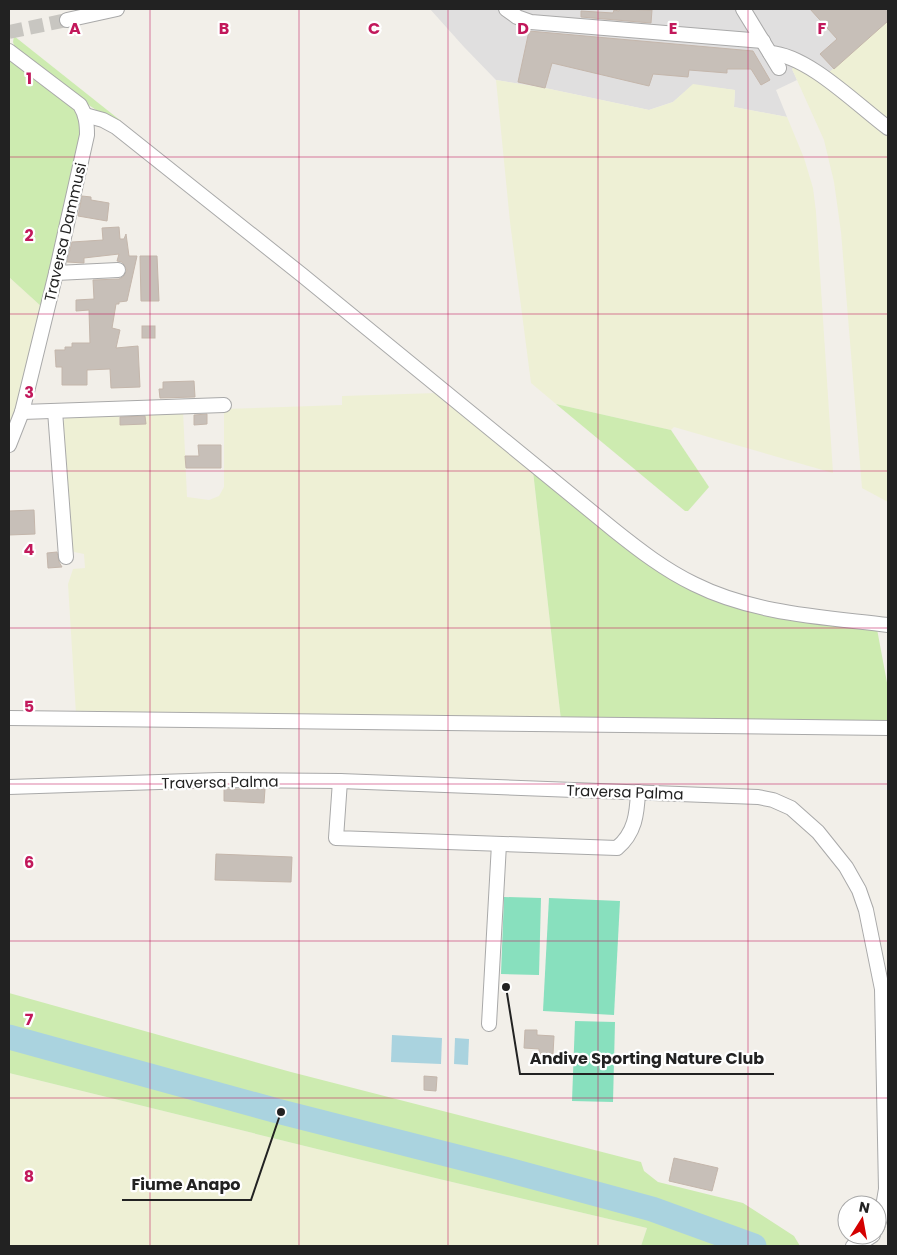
<svg xmlns="http://www.w3.org/2000/svg" width="897" height="1255" font-family="Poppins,sans-serif">
	<style>
		.residential { fill: #e0dfdf }
		.farmland { fill: #eef0d5 }
		.grass { fill: #cdebb0 }
		.pitch { fill: #88e0be }
		.water { fill: #aad3df }
		.lines { fill: none; stroke-linecap: round; stroke-linejoin: round }
		.river { stroke: #aad3df; stroke-width: 25 }
		.building { fill: #c7bfb8; stroke: #c4b6ab }
		.minor-tunnel { stroke: #c8c6c1; stroke-width: 14; stroke-dasharray: 14 7; stroke-linecap: butt }
		.minor-casing { stroke: #a9a9a9; stroke-width: 16 }
		.minor { stroke: #fff; stroke-width: 14 }
		.grid { fill: none; stroke: #c2185b; stroke-width: 1; stroke-opacity: 0.55 }
		.labels { text-anchor: middle; dominant-baseline: central; stroke-width: 4.5; stroke-linejoin: round; paint-order: stroke }
		.street-label { font-size: 15px; fill: #222; stroke: #fff }
		.grid-label { font-size: 16px; text-anchor: middle; font-weight: bold; fill: #c2185b; stroke: #fff; stroke-width: 4.5; stroke-linejoin: round; paint-order: stroke }
		.leader { fill: none; stroke: #222; stroke-width: 2 }
		.callout-dot { fill: #222; stroke: #fff; stroke-width: 2 }
		.callout-label { font-size: 16px; text-anchor: middle; font-weight: bold; fill: #222; stroke: #fff; stroke-width: 4.5; stroke-linejoin: round; paint-order: stroke }
	</style>
	<rect width="100%" height="100%" fill="#f2efe9"/>
	<!-- residential -->
	<path class="residential" d="M430,9H888V21L820,81L792,69L797,80L776,90L787,117L734,107L735,90L693,85L673,102L649,110L545,88L496,80L464,47Z"/>
	<!-- farmland -->
	<g class="farmland">
		<path d="M888,21V120L827,74Z"/>
		<path d="M794,66L808,71L888,137V502L862,488L841,232L834,182L824,140L792,69Z"/>
		<path d="M496,80L545,88L649,110L673,102L693,84L735,90L734,107L787,117L804,158L813,188L816,212L833,473L674,427L671,430L556,404L531,383L510,222Z"/>
		<path d="M9,277L42,307L24,387L9,433Z"/>
		<path d="M437,393L533,471L561,720L76,714L68,584L73,569L85,568L84,554L74,552L69,546L61,424L68,415L119,412L120,425L145,424V411L183,410L187,497L209,500L219,496L224,487V409L342,405V396Z"/>
		<path d="M9,1073L431,1177L647,1228L641,1246H9Z"/>
	</g>
	<!-- grass -->
	<g class="grass">
		<path d="M14,36L121,121L118,125L77,97L15,48L13,42Z"/>
		<path d="M9,60L55,95L68,103L77,114L82,127L42,307L9,277Z"/>
		<path d="M556,404L671,430L709,487L688,511H685Z"/>
		<path d="M533,471L644,561L666,577L691,588L877,629L888,688V724L561,720Z"/>
		<path d="M9,993L291,1072L641,1162L644,1171L658,1182L743,1203L794,1236L800,1246H641L647,1228L431,1177L9,1073Z"/>
	</g>
	<!-- pitch -->
	<g class="pitch">
		<path d="M504,897L541,898L539,975L501,974Z"/>
		<path d="M549,898L620,901L614,1015L543,1011Z"/>
		<path d="M575,1021L615,1022L613,1102L572,1101Z"/>
	</g>
	<!-- water -->
	<g class="water">
		<path d="M392,1035L442,1038L441,1064L391,1062Z"/>
		<path d="M455,1038L469,1039L468,1065L454,1064Z"/>
	</g>
	<g class="lines">
		<!-- river -->
		<path class="river" d="M9,1037L281,1112L497,1167L652,1209L754,1246"/>
	</g>
	<!-- building -->
	<g class="building">
		<path d="M619,9L652,10L651,23L581,17V11L613,13L614,10L619,11Z"/>
		<path d="M810,9H888V21L834,69L820,54L837,39Z"/>
		<path d="M529,31L753,51L770,80L761,85L751,69H727V73L689,70L688,77L653,74L649,86L552,63L545,88L518,82Z"/>
		<path d="M82,196L91,197V200L109,203L107,221L78,216Z"/>
		<path d="M119,227L120,239H124L126,234L129,256H137L127,301L119,302V304H116L112,328L120,330L116,348L138,346L140,387L111,388L110,369L87,370V385H62V367H56L55,350H65V347H72V343H90L89,310L76,311V300L94,299L93,280L119,279L123,277L127,270L122,262L117,261L119,254L84,258V263L67,262L72,242L103,240L102,228Z"/>
		<path d="M140,256H157L159,301H141Z"/>
		<rect x="142" y="326" width="13" height="12"/>
		<path d="M194,381L195,397L160,398L159,389H163V382Z"/>
		<path d="M207,414V424L194,425V415Z"/>
		<path d="M145,416L146,424L120,425V417Z"/>
		<path d="M198,445H221V468H186L185,456H199Z"/>
		<path d="M34,510L35,534L9,535V511Z"/>
		<path d="M57,552L59,562L62,567L48,568L47,553Z"/>
		<path d="M224,789H265L264,803L224,801Z"/>
		<path d="M216,854L292,857L291,882L215,880Z"/>
		<path d="M525,1030H537V1035L554,1036L553,1054H539V1049L524,1048Z"/>
		<path d="M424,1076L437,1077L436,1091L424,1090Z"/>
		<path d="M674,1158L718,1168L712,1191L669,1181Z"/>
	</g>
	<g class="lines">
		<!-- minor-tunnel -->
		<path class="minor-tunnel" d="M9,32L67,20"/>
		<!-- minor casing -->
		<g class="minor-casing">
			<g id="minor">
				<path d="M506,9L517,17L531,22L763,41"/>
				<path d="M743,9L779,68"/>
				<path d="M67,20L117,9"/>
				<path d="M9,51L80,105C86,115 87,123 87,135L56,273L22,412L9,445"/>
				<path d="M770,53C808,55 857,105 888,128"/>
				<path d="M85,115L103,120L116,127L302,275L614,530C639,550 665,570 694,584C754,614 823,617 888,625"/>
				<path d="M56,273L118,270"/>
				<path d="M55,411L66,557"/>
				<path d="M22,412L224,405"/>
				<path d="M9,718L888,728"/>
				<path d="M340,781L336,838L617,848C635,833 637,814 638,792"/>
				<path d="M9,787L219,780L340,781L758,797L773,800L791,808L818,832L846,867L859,890L866,910L882,989L886,1189L882,1213L877,1227"/>
				<path d="M489,1024L499,844"/>
				<path d="M853,1246L861,1243L873,1235"/>
			</g>
		</g>
		<!-- minor -->
		<use href="#minor" class="minor"/>
	</g>
	<!-- grid -->
	<path class="grid" d="M150,9V1246M299,9V1246M448,9V1246M598,9V1246M748,9V1246M9,157H888M9,314H888M9,471H888M9,628H888M9,784H888M9,941H888M9,1098H888"/>
	<g class="labels">
		<!-- street labels -->
		<g class="street-label">
			<text transform="translate(65 232) rotate(-77)">Traversa Dammusi</text>
			<text transform="translate(220 782) rotate(-1)">Traversa Palma</text>
			<text transform="translate(625 792) rotate(2)">Traversa Palma</text>
		</g>
	</g>
	<g class="grid-label">
		<text x="75" y="34">A</text>
		<text x="224" y="34">B</text>
		<text x="374" y="34">C</text>
		<text x="523" y="34">D</text>
		<text x="673" y="34">E</text>
		<text x="822" y="34">F</text>
		<text x="29" y="84">1</text>
		<text x="29" y="241">2</text>
		<text x="29" y="398">3</text>
		<text x="29" y="555">4</text>
		<text x="29" y="712">5</text>
		<text x="29" y="868">6</text>
		<text x="29" y="1025">7</text>
		<text x="29" y="1182">8</text>
	</g>
	<!-- callouts -->
	<path class="leader" d="M506 987L520 1074H774M281 1112L251 1200H122"/>
	<g class="callout-dot">
		<circle cx="506" cy="987" r="5"/>
		<circle cx="281" cy="1112" r="5"/>
	</g>
	<g class="callout-label">
		<text x="647" y="1064">Andive Sporting Nature Club</text>
		<text x="186" y="1190">Fiume Anapo</text>
	</g>
	<!-- border -->
	<rect width="897" height="1255" fill="none" stroke="#222222" stroke-width="20"/>
	<!-- north arrow -->
	<g transform="translate(862 1220) rotate(11)"><circle r="24" fill="#ffffff" stroke="#a7a7a7"/>
	<path d="M0-4L9 19L0 12L-9 19Z" fill="#d40000"/>
	<text y="-8" font-size="14" font-weight="bold" text-anchor="middle" fill="#222222">N</text>
	</g>
</svg>
